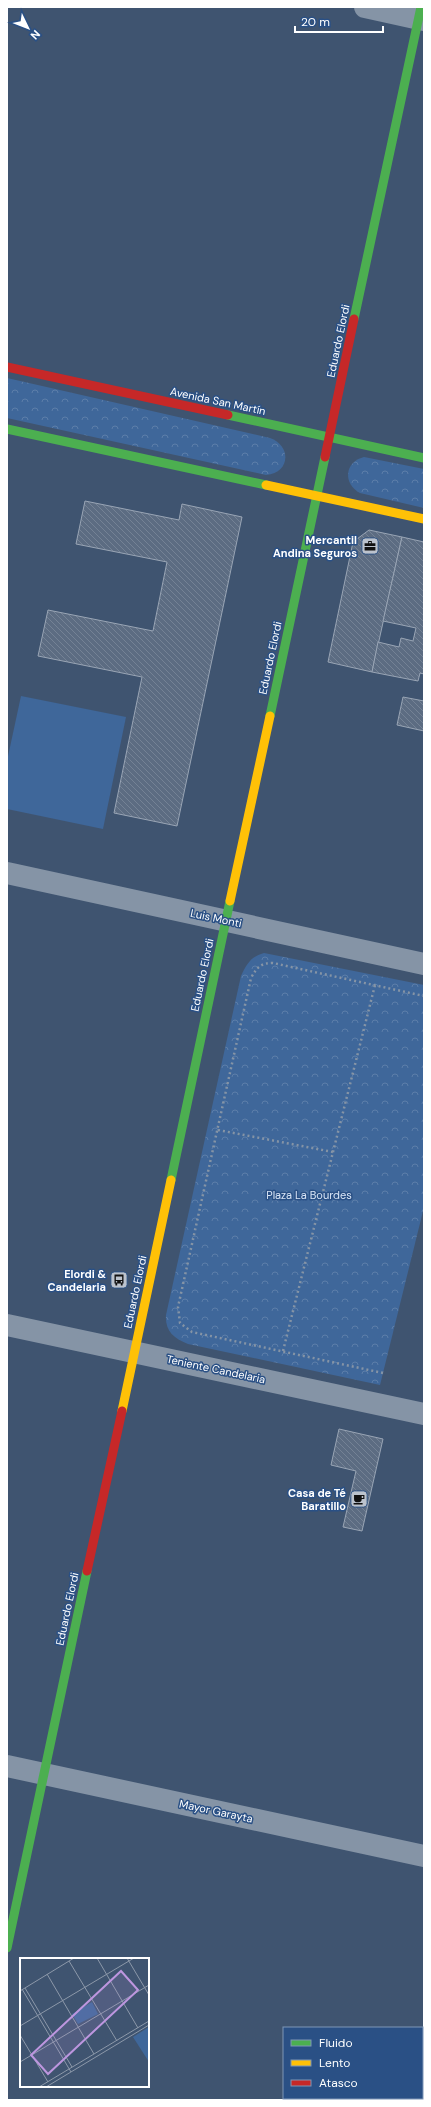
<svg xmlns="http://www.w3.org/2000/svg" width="431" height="2107" font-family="'DM Sans',sans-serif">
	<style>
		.park { fill: url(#park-crowns) }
		.garden { fill: #3f679a }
		.building { fill: url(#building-back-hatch); stroke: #99a5b5 }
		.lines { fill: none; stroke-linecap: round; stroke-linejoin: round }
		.path { stroke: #8594a6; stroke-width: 2.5; stroke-dasharray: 2 3; stroke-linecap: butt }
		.street { stroke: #8594a6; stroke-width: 22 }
		.fast { stroke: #4caf50; stroke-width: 9 }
		.slow { stroke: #ffc107; stroke-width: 9 }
		.jam { stroke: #c62828; stroke-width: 9 }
		.labels { text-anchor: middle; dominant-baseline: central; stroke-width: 3; stroke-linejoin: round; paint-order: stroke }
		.street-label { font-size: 11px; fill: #fff; stroke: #2a5085 }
		.poi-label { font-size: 11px; font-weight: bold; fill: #fff; stroke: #2a5085; text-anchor: end }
		.park-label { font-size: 11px; fill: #d9e5f6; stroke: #2a5085 }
		.inset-road { fill: none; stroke: #8c98a9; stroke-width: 1 }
		.view { fill: #bd96df; fill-opacity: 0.15; stroke: #bd96df; stroke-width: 2 }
		.inset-edge { fill: none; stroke: #fff; stroke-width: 2 }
	</style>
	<defs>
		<pattern id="park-crowns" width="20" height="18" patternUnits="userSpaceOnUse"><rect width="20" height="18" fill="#3f679a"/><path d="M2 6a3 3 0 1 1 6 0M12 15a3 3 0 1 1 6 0" fill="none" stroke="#5c7ea9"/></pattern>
		<pattern id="building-back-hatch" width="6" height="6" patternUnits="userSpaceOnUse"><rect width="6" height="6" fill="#5c6c82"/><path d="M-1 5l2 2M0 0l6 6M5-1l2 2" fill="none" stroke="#748295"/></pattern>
	</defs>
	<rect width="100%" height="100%" fill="#3f5470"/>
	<!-- park -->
	<g class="park">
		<path d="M7,378L270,438C292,446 290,473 266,475L7,418Z"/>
		<path d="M364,457L424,469V508L360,493C343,484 344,462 364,457Z"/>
		<path d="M264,953L424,985V1207L380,1385L188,1344C173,1338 165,1331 166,1315L241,976C247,963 251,957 264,953Z"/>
	</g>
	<!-- garden -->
	<path class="garden" d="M21,696L126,717L103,829L7,809V761Z"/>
	<!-- building -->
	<g class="building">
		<path d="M85,501L179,520L182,504L242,517L177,826L114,813L142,677L38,656L48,610L153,631L167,562L76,544Z"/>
		<path d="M369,530L402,537L372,672L328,662L353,542Z"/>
		<path d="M402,537L424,542V674L420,673L418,681L372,672L378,642L399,647L401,638L413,641L416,628L383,621Z"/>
		<path d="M403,697L424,701V731L397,725Z"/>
		<path d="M339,1429L383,1439L362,1531L343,1527L356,1471L331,1465Z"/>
	</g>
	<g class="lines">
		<!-- path -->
		<g class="path">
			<path d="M218,1130L333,1152"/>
			<path d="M283,1351L375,985"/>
			<path d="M383,1373L192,1332L180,1323L178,1307L251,978C257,967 261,963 273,963L424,996"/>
		</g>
		<!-- street -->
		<g class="street">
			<path d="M365,7L424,20"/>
			<path d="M7,873L424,964"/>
			<path d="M7,1325L424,1414"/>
			<path d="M7,1766L424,1856"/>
		</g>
		<!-- fast -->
		<g class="fast">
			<path d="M354,319L421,7"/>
			<path d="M228,415L424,458"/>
			<path d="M7,429L266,485"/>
			<path d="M270,716L325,457"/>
			<path d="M171,1180L230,901"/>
			<path d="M7,1948L87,1571"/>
		</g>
		<!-- slow -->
		<g class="slow">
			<path d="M266,485L424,519"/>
			<path d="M230,901L270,716"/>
			<path d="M122,1411L171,1180"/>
		</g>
		<!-- jam -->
		<g class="jam">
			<path d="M7,367L228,415"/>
			<path d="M325,457L354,319"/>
			<path d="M87,1571L122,1411"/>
		</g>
	</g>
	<!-- icons -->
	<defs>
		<g id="office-square" transform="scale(0.9)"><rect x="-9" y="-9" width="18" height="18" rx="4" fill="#bcc3cd" stroke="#2a5085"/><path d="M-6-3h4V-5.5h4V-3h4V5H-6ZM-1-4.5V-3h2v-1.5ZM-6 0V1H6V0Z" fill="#111"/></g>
		<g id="bus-square" transform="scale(0.9)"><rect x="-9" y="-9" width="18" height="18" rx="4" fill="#bcc3cd" stroke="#2a5085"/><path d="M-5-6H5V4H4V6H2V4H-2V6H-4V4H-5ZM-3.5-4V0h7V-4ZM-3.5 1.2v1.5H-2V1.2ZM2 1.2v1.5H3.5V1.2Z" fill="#111"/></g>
		<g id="cafe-square" transform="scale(0.9)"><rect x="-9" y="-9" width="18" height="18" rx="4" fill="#bcc3cd" stroke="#2a5085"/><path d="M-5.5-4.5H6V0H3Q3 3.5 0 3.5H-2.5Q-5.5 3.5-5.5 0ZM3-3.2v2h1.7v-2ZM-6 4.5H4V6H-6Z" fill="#111"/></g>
	</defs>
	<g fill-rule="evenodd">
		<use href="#office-square" x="370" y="546"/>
		<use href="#bus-square" x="119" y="1280"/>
		<use href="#cafe-square" x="359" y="1499"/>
	</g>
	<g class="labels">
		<!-- street labels -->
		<g class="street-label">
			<text transform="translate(338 341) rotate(-78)">Eduardo Elordi</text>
			<text transform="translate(218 401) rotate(12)">Avenida San Martín</text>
			<text transform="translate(270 658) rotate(-78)">Eduardo Elordi</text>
			<text transform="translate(216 918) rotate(12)">Luis Monti</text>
			<text transform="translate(202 975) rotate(-78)">Eduardo Elordi</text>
			<text transform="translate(135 1292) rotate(-78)">Eduardo Elordi</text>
			<text transform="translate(216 1369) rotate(12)">Teniente Candelaria</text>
			<text transform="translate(67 1609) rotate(-78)">Eduardo Elordi</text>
			<text transform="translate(216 1811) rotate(12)">Mayor Garayta</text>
		</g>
		<!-- poi labels -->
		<g class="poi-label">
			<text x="357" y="540">Mercantil<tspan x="357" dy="13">Andina Seguros</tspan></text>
			<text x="106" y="1274">Elordi &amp;<tspan x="106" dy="13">Candelaria</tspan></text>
			<text x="346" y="1493">Casa de Té<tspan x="346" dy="13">Baratillo</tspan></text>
		</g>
		<!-- park labels -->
		<g class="park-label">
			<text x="309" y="1195">Plaza La Bourdes</text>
		</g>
	</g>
	<!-- overview -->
	<g transform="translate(20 1958)">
		<rect width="129" height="129" fill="#3f5470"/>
		<path d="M72,44L78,56L58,66L52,56Z" fill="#3f679a"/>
		<path d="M129,69V104L113,79Z" fill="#3f679a"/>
		<path class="inset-road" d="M77,0L118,70M107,0L129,37M49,3L97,83M27,16L74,96M5,30L52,109M2,31L51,114M0,33L54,0M0,68L114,0M0,77L28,124M0,104L129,27M19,129L129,63M26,129L129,67"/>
		<path class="view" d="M101,13L118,32L28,116L11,97Z"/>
		<rect width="129" height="129" class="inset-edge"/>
	</g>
	<!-- border -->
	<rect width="431" height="2107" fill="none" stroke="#ffffff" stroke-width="16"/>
	<!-- legend -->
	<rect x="283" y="2027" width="140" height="72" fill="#2a5085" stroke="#7f96b6"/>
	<rect x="291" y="2040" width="20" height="6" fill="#4caf50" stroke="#7f96b6"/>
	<text x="319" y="2047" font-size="12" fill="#ffffff">Fluido</text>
	<rect x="291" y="2060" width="20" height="6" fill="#ffc107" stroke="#7f96b6"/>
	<text x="319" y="2067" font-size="12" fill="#ffffff">Lento</text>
	<rect x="291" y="2080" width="20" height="6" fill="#c62828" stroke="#7f96b6"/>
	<text x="319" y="2087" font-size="12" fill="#ffffff">Atasco</text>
	<!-- north arrow -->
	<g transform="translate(28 28) rotate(133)" stroke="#2a5085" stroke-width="3" paint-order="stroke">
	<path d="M0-3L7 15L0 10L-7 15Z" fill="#ffffff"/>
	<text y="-6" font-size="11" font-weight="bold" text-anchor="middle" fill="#ffffff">N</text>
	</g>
	<!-- scale -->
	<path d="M295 26v6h88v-6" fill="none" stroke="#ffffff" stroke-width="2"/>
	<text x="301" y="26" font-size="12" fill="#ffffff" stroke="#2a5085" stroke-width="3" paint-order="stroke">20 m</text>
</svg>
